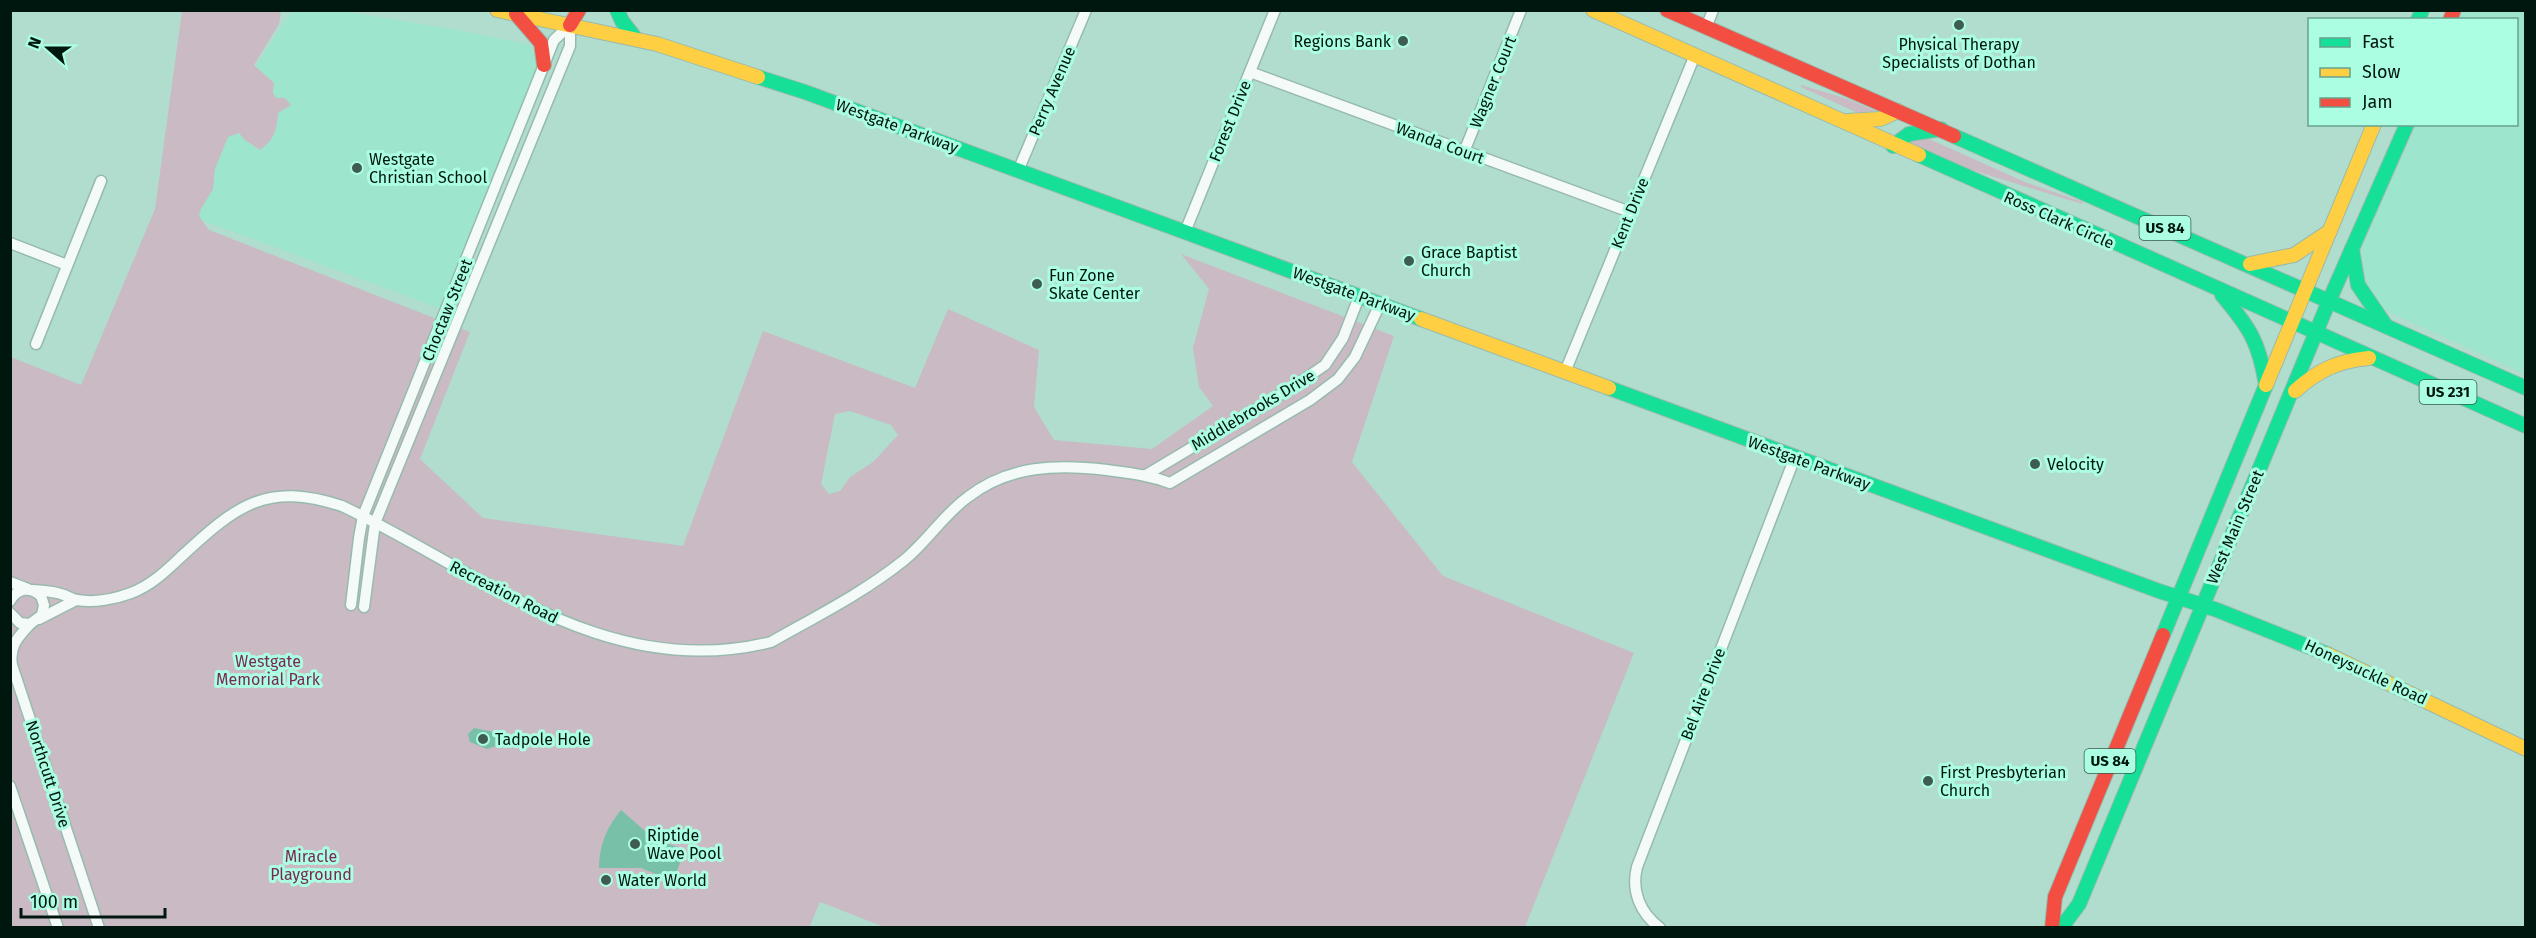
<svg xmlns="http://www.w3.org/2000/svg" width="2536" height="938" font-family="'Fira Sans',sans-serif">
	<style>
		.built { fill: #9de5cc }
		.green { fill: #cabac4; fill-rule: evenodd }
		.water { fill: #79c0a9 }
		.lines { fill: none; stroke-linecap: round; stroke-linejoin: round }
		.street-casing { stroke: #98baae; stroke-width: 13 }
		.fast-casing { stroke: #98baae; stroke-width: 16 }
		.slow-casing { stroke: #98baae; stroke-width: 16 }
		.jam-casing { stroke: #98baae; stroke-width: 16 }
		.street { stroke: #f3faf8; stroke-width: 10 }
		.fast { stroke: #16e098; stroke-width: 14 }
		.slow { stroke: #ffcf43; stroke-width: 14 }
		.jam { stroke: #f24e42; stroke-width: 14 }
		.poi-dot { fill: #3e5c52; stroke: #abfee1; stroke-width: 2 }
		.labels { text-anchor: middle; dominant-baseline: central; stroke-width: 6; stroke-linejoin: round; paint-order: stroke }
		.shield { fill: #abfee1; stroke: #335c4f; stroke-width: 1.5 }
		.shield-label { font-size: 15px; font-weight: bold; fill: #001710 }
		.poi-label { font-size: 16px; fill: #001710; stroke: #abfee1; text-anchor: start }
		.street-label { font-size: 16px; fill: #001710; stroke: #abfee1 }
		.park-label { font-size: 16px; fill: #792954; stroke: #abfee1 }
	</style>
	<rect width="100%" height="100%" fill="#b1ddce"/>
	<!-- built -->
	<g class="built">
		<path d="M337,10L458,30L530,45L538,65L442,309L196,218L248,79L292,11Z"/>
		<path d="M2461,11H2525V374L2387,311L2369,295L2361,248L2416,125L2516,124V20L2457,19Z"/>
	</g>
	<!-- green -->
	<g class="green">
		<path d="M182,11H281L279,24L254,65L274,83L273,93L276,98H285L291,105L278,113C277,130 274,140 260,150L245,140L239,133L228,137L215,169L213,189L201,209L199,216L209,230L470,332L420,459L483,518L683,546L763,331L915,388L948,309L1039,350L1034,407L1054,440L1152,449L1213,406L1199,387L1193,348L1209,289L1181,254L1394,336L1352,462L1443,576L1634,653L1525,927L887,928L820,902L809,928L11,927V357L81,385L155,209ZM850,411L891,425L898,435L873,462L850,477L840,491L829,494L821,484L835,414Z"/>
		<path d="M1801,85L1848,99L1876,111L1860,114L1801,87Z"/>
		<path d="M1915,138L1929,139L2025,182L2083,202L2082,204L1959,166L1910,144Z"/>
	</g>
	<!-- water -->
	<g class="water">
		<path d="M474,728L494,732L498,737L496,746L487,749L470,742L468,734Z"/>
		<path d="M621,810L653,838L685,850L673,881L641,868H599C599,845 607,827 621,810Z"/>
	</g>
	<g class="lines">
		<!-- street casing -->
		<g class="street-casing">
			<g id="street">
				<path d="M1706,28L1713,10"/>
				<path d="M1250,72L1630,212"/>
				<path d="M1464,152L1521,10"/>
				<path d="M1018,171L1086,10"/>
				<path d="M1185,232L1275,10"/>
				<path d="M10,243L67,265"/>
				<path d="M36,344L101,181"/>
				<path d="M1565,372L1695,55"/>
				<path d="M1146,475L1293,387L1325,365L1343,338L1359,297"/>
				<path d="M10,582L28,589"/>
				<path d="M33,590C44,591 54,591 64,595C69,597 73,599 77,600C94,603 115,599 131,593C152,585 167,570 183,555C238,504 267,482 342,506C479,571 607,683 771,642C815,617 863,593 903,561C927,542 943,515 968,497C1009,465 1058,464 1107,470C1129,473 1149,475 1170,483L1310,400L1338,379L1355,357L1380,304"/>
				<path d="M10,601C17,588 30,586 41,596L44,605L42,615L30,624L20,623L10,613"/>
				<path d="M351,605L359,538L363,516L554,40L570,25"/>
				<path d="M364,607L375,523L570,46V25"/>
				<path d="M39,619L76,600"/>
				<path d="M30,624C18,637 9,646 12,665L99,928"/>
				<path d="M10,786L58,928"/>
				<path d="M1660,928C1640,913 1631,891 1637,867L1795,457"/>
			</g>
		</g>
		<!-- fast casing -->
		<g class="fast-casing">
			<g id="fast">
				<path d="M617,10L622,21L636,39"/>
				<path d="M2418,20L2422,10"/>
				<path d="M758,77L805,92L1421,319"/>
				<path d="M1954,136L2526,388"/>
				<path d="M1893,146L1909,134L1941,129"/>
				<path d="M1919,155L2526,426"/>
				<path d="M2352,249L2358,285L2386,326"/>
				<path d="M2329,301L2407,124"/>
				<path d="M1609,388L2159,591L2217,610L2327,654"/>
				<path d="M2163,635L2266,385C2259,342 2250,328 2222,295"/>
				<path d="M2061,928L2079,904L2329,301"/>
			</g>
		</g>
		<!-- slow casing -->
		<g class="slow-casing">
			<g id="slow">
				<path d="M497,10L657,44L758,77"/>
				<path d="M1593,10L1919,155"/>
				<path d="M1847,121L1880,119L1898,111"/>
				<path d="M2250,264L2294,255L2330,231"/>
				<path d="M1421,319L1609,388"/>
				<path d="M2266,385L2374,124"/>
				<path d="M2295,391C2318,370 2338,361 2369,358"/>
				<path d="M2327,654L2526,749"/>
			</g>
		</g>
		<!-- jam casing -->
		<g class="jam-casing">
			<g id="jam">
				<path d="M1667,10L1954,136"/>
				<path d="M516,14L541,43L544,65"/>
				<path d="M2450,20L2454,10"/>
				<path d="M570,25L579,10"/>
				<path d="M2052,928L2055,897L2163,635"/>
			</g>
		</g>
		<!-- street -->
		<use href="#street" class="street"/>
		<!-- fast -->
		<use href="#fast" class="fast"/>
		<!-- slow -->
		<use href="#slow" class="slow"/>
		<!-- jam -->
		<use href="#jam" class="jam"/>
	</g>
	<!-- markers -->
	<g class="poi-dot">
		<circle cx="1959" cy="25" r="6"/>
		<circle cx="1403" cy="41" r="6"/>
		<circle cx="357" cy="168" r="6"/>
		<circle cx="1409" cy="261" r="6"/>
		<circle cx="1037" cy="284" r="6"/>
		<circle cx="2035" cy="464" r="6"/>
		<circle cx="483" cy="739" r="6"/>
		<circle cx="1928" cy="781" r="6"/>
		<circle cx="635" cy="844" r="6"/>
		<circle cx="606" cy="880" r="6"/>
	</g>
	<g class="labels">
		<!-- shield labels -->
		<g class="shield">
			<rect x="2139.5" y="216" width="51" height="24" rx="4.5"/>
			<rect x="2419.5" y="380" width="57" height="24" rx="4.5"/>
			<rect x="2084.5" y="749" width="51" height="24" rx="4.5"/>
		</g>
		<g class="shield-label">
			<text x="2165" y="228">US 84</text>
			<text x="2448" y="392">US 231</text>
			<text x="2110" y="761">US 84</text>
		</g>
		<!-- poi labels -->
		<g class="poi-label">
			<text x="1391" y="41" text-anchor="end">Regions Bank</text>
			<text x="1959" y="44" text-anchor="middle">Physical Therapy<tspan x="1959" dy="18">Specialists of Dothan</tspan></text>
			<text x="369" y="159">Westgate<tspan x="369" dy="18">Christian School</tspan></text>
			<text x="1421" y="252">Grace Baptist<tspan x="1421" dy="18">Church</tspan></text>
			<text x="1049" y="275">Fun Zone<tspan x="1049" dy="18">Skate Center</tspan></text>
			<text x="2047" y="464">Velocity</text>
			<text x="495" y="739">Tadpole Hole</text>
			<text x="1940" y="772">First Presbyterian<tspan x="1940" dy="18">Church</tspan></text>
			<text x="647" y="835">Riptide<tspan x="647" dy="18">Wave Pool</tspan></text>
			<text x="618" y="880">Water World</text>
		</g>
		<!-- street labels -->
		<g class="street-label">
			<text transform="translate(1493 82) rotate(-68)">Wagner Court</text>
			<text transform="translate(1052 91) rotate(-67)">Perry Avenue</text>
			<text transform="translate(1230 121) rotate(-68)">Forest Drive</text>
			<text transform="translate(897 126) rotate(20)">Westgate Parkway</text>
			<text transform="translate(1440 143) rotate(20)">Wanda Court</text>
			<text transform="translate(1630 213) rotate(-68)">Kent Drive</text>
			<text transform="translate(2059 220) rotate(24)">Ross Clark Circle</text>
			<text transform="translate(1354 294) rotate(20)">Westgate Parkway</text>
			<text transform="translate(447 310) rotate(-68)">Choctaw Street</text>
			<text transform="translate(1253 410) rotate(-31)">Middlebrooks Drive</text>
			<text transform="translate(1809 463) rotate(20)">Westgate Parkway</text>
			<text transform="translate(2235 527) rotate(-67)">West Main Street</text>
			<text transform="translate(504 592) rotate(27)">Recreation Road</text>
			<text transform="translate(2366 672) rotate(25)">Honeysuckle Road</text>
			<text transform="translate(1703 694) rotate(-69)">Bel Aire Drive</text>
			<text transform="translate(48 774) rotate(72)">Northcutt Drive</text>
		</g>
		<!-- park labels -->
		<g class="park-label">
			<text x="268" y="661">Westgate<tspan x="268" dy="18">Memorial Park</tspan></text>
			<text x="311" y="856">Miracle<tspan x="311" dy="18">Playground</tspan></text>
		</g>
	</g>
	<!-- border -->
	<rect width="2536" height="938" fill="none" stroke="#001710" stroke-width="24"/>
	<!-- legend -->
	<rect x="2308" y="18" width="210" height="108" fill="#abfee1" stroke="#67a28d" stroke-width="1.5"/>
	<rect x="2320" y="38" width="30" height="9" fill="#16e098" stroke="#67a28d" stroke-width="1.5"/>
	<text x="2362" y="48" font-size="18" fill="#001710">Fast</text>
	<rect x="2320" y="68" width="30" height="9" fill="#ffcf43" stroke="#67a28d" stroke-width="1.5"/>
	<text x="2362" y="78" font-size="18" fill="#001710">Slow</text>
	<rect x="2320" y="98" width="30" height="9" fill="#f24e42" stroke="#67a28d" stroke-width="1.5"/>
	<text x="2362" y="108" font-size="18" fill="#001710">Jam</text>
	<!-- north arrow -->
	<g transform="translate(48 48) rotate(291)" stroke="#abfee1" stroke-width="4.5" paint-order="stroke">
	<path d="M0-4.5L10 22L0 15L-10 22Z" fill="#001710"/>
	<text y="-9" font-size="16" font-weight="bold" text-anchor="middle" fill="#001710">N</text>
	</g>
	<!-- scale -->
	<path d="M21 908v9h144v-9" fill="none" stroke="#001710" stroke-width="3"/>
	<text x="30" y="908" font-size="18" fill="#001710" stroke="#abfee1" stroke-width="4.5" paint-order="stroke">100 m</text>
</svg>
